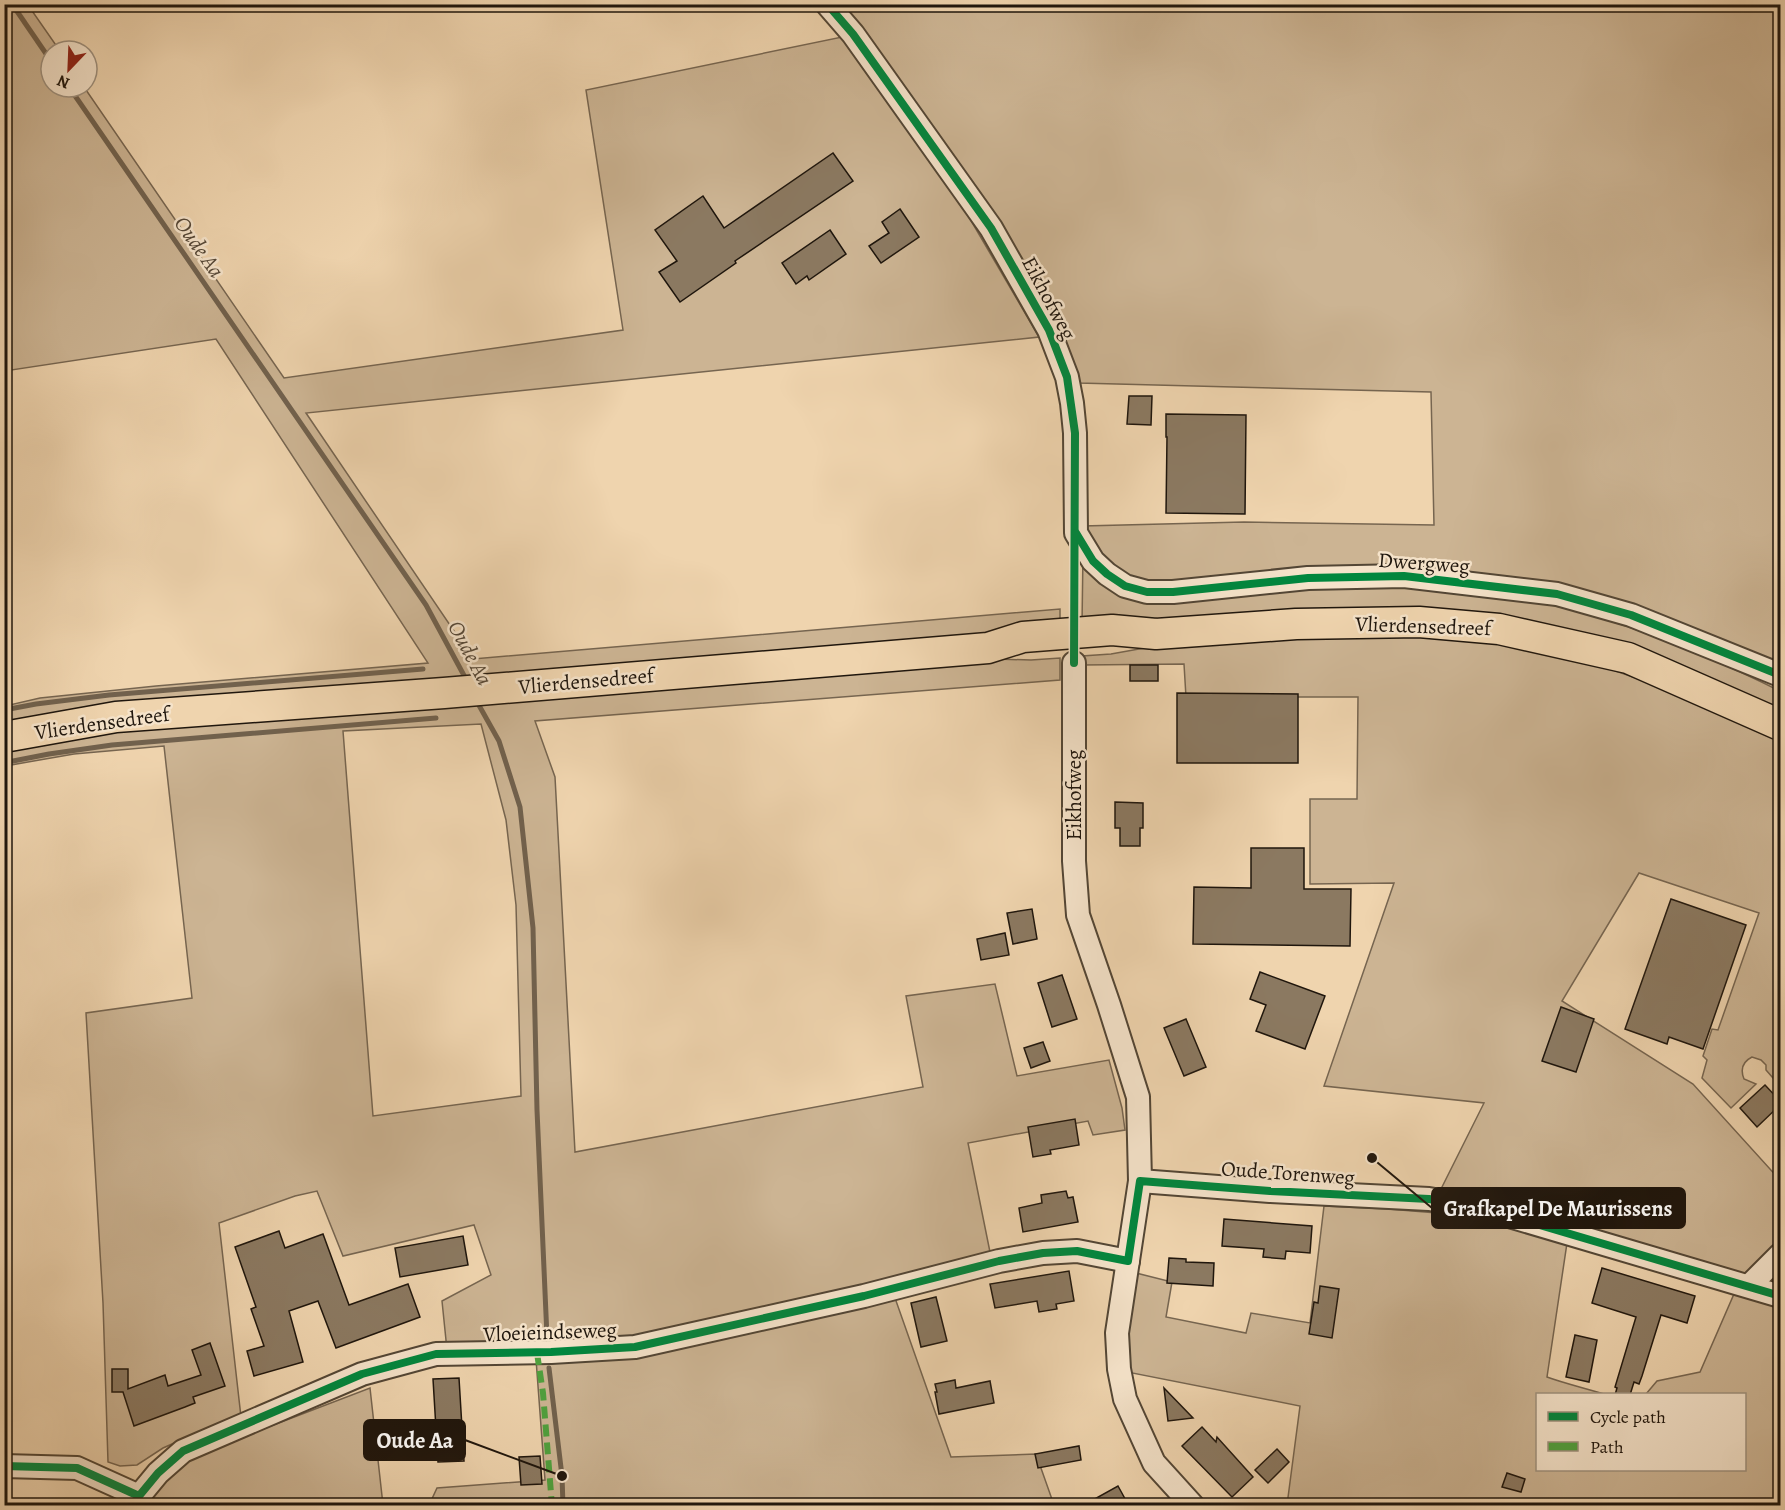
<svg xmlns="http://www.w3.org/2000/svg" width="1785" height="1510" font-family="Alegreya,serif">
	<style>
		.green { fill: #ccb493; stroke: #766550; stroke-width: 1.5; fill-rule: evenodd }
		.lines { fill: none; stroke-linecap: round; stroke-linejoin: round }
		.stream { stroke: #71614d; stroke-width: 5 }
		.building { fill: #8b7961; stroke: #1f160d; stroke-width: 1.5 }
		.minor-casing { stroke: #534635; stroke-width: 26 }
		.major-casing { stroke: #1f160d; stroke-width: 33 }
		.minor { stroke: #f5e3ca; stroke-width: 22 }
		.major { stroke: #efd4ae; stroke-width: 30 }
		.quiet { stroke: #4fa13e; stroke-width: 6; stroke-dasharray: 12 6; stroke-linecap: butt }
		.cycleway-casing { stroke: #f5e3ca; stroke-width: 11 }
		.cycleway { stroke: #00873e; stroke-width: 8 }
		.labels { text-anchor: middle; dominant-baseline: central; stroke-width: 5; stroke-linejoin: round; paint-order: stroke }
		.street-label { font-size: 21px; fill: #1f160d; stroke: #f5e3ca }
		.water-label { font-size: 22px; font-style: italic; fill: #564837; stroke: #f5e3ca }
		.leader { fill: none; stroke: #1f160d; stroke-width: 2 }
		.callout-dot { fill: #1f160d; stroke: #f5e3ca; stroke-width: 2 }
		.callout { fill: #1f160d; stroke: #1f160d; stroke-width: 2 }
		.callout-label { font-size: 22px; text-anchor: middle; font-weight: bold; fill: #fff }
	</style>
	<rect width="100%" height="100%" fill="#efd4ae"/>
	<filter id="stains"><feTurbulence type="fractalNoise" baseFrequency=".00333" numOctaves="4"/><feColorMatrix values="0 0 0 0 .2 0 0 0 0 .09 0 0 0 0 .02 0 0 0 .5 -.17"/></filter>
	<radialGradient id="worn" r=".72"><stop offset=".6" stop-color="#630" stop-opacity="0"/><stop offset="1" stop-color="#630" stop-opacity=".3"/></radialGradient>
	<!-- green -->
	<g class="green">
		<path d="M5,5H28L60,51H51V87H84L284,378L623,330L586,90L842,37L966,212L1039,337L306,413L473,659L1060,609V627L5,724V706L40,698L156,686L428,663L216,339L5,371Z"/>
		<path d="M841,5H1780V669L1611,601L1251,576L1149,582L1132,578L1104,560L1083,526L1244,522L1434,525L1431,392L1078,383Z"/>
		<path d="M1083,553L1106,579C1159,582 1212,588 1265,590C1307,591 1350,585 1393,586C1433,588 1475,592 1515,598C1605,612 1699,651 1780,691V717L1558,634L1082,625Z"/>
		<path d="M1370,633L1497,643L1604,667L1665,688L1759,730L1780,741V1086L1766,1070V1065L1761,1060L1752,1057C1742,1062 1740,1069 1744,1079L1756,1084L1731,1108L1702,1078L1707,1060L1703,1056L1712,1029L1718,1030L1759,913L1639,873L1562,1001L1693,1084L1780,1180V1246L1748,1273L1735,1274L1437,1197L1484,1103L1324,1086L1394,883L1310,884V799H1357L1358,697H1186L1184,664L1082,665V656L1111,654L1150,647Z"/>
		<path d="M1060,658V680L535,721L555,777L575,1152L923,1087L906,996L995,984L1017,1076L1109,1060L1122,1108L1125,1130L1093,1135L1088,1121L968,1143L991,1257L631,1337L447,1350L442,1301L491,1275L474,1225L343,1256L317,1191L295,1196L219,1223L241,1417L197,1433L163,1448L137,1465L120,1466L108,1462L103,1303L86,1013L192,998L164,746L74,754L5,766V746L63,735L996,659L1031,660ZM481,724L506,820L516,905L521,1096L373,1116L343,731Z"/>
		<path d="M1324,1206L1388,1209L1474,1216L1567,1243L1547,1377C1566,1384 1585,1388 1604,1394H1538V1470H1744V1394H1646L1657,1381L1700,1372L1734,1294L1780,1308V1505H1287L1300,1406L1127,1372V1309L1132,1272L1172,1282L1166,1317L1246,1333L1251,1313L1310,1323Z"/>
		<path d="M895,1298L951,1457L1036,1454L1054,1505L387,1506L430,1503L437,1488L545,1480L536,1359Z"/>
		<path d="M370,1388L383,1505L149,1506L157,1486L183,1462L247,1435Z"/>
	</g>
	<g class="lines">
		<!-- stream -->
		<g class="stream">
			<path d="M12,4L51,61"/>
			<path d="M69,87L426,605L467,681"/>
			<path d="M476,700L499,741L520,807L533,928L537,1110L547,1337"/>
			<path d="M4,710L36,704L109,695L423,669"/>
			<path d="M8,762L49,754L112,745L436,718"/>
			<path d="M549,1368L562,1476L563,1506"/>
		</g>
	</g>
	<!-- building -->
	<g class="building">
		<path d="M833,153L853,181L735,261L736,263L680,302L659,272L677,261L655,230L703,196L724,228Z"/>
		<path d="M900,209L919,237L881,263L869,246L889,233L882,222Z"/>
		<path d="M830,230L846,254L809,280L807,276L796,284L782,263Z"/>
		<path d="M1129,396H1152L1151,425L1127,424Z"/>
		<path d="M1166,414L1246,415L1245,514L1166,513L1167,437H1166Z"/>
		<rect x="1130" y="665" width="28" height="16"/>
		<path d="M1177,693L1298,694V763H1177Z"/>
		<path d="M1115,802L1143,803V828H1140V846H1120V828H1115Z"/>
		<path d="M1251,848H1304V889H1351L1350,946L1193,944L1194,887L1251,888Z"/>
		<path d="M1671,899L1746,925L1703,1049L1669,1037L1667,1044L1625,1029Z"/>
		<path d="M1032,909L1037,939L1013,944L1007,913Z"/>
		<path d="M1005,933L1009,955L981,960L977,939Z"/>
		<path d="M1260,972L1325,996L1305,1049L1256,1031L1266,1005L1250,999Z"/>
		<path d="M1062,975L1077,1019L1052,1027L1038,983Z"/>
		<path d="M1561,1007L1594,1019L1576,1072L1542,1061Z"/>
		<path d="M1186,1019L1206,1067L1184,1076L1164,1028Z"/>
		<path d="M1043,1042L1050,1061L1031,1068L1024,1048Z"/>
		<path d="M1765,1085L1780,1101V1105L1757,1127L1740,1108Z"/>
		<path d="M1075,1119L1079,1145L1050,1150L1051,1154L1033,1157L1028,1127Z"/>
		<path d="M1066,1191L1068,1198L1073,1197L1078,1222L1023,1232L1019,1208L1042,1203L1041,1195Z"/>
		<path d="M1224,1219L1312,1226L1310,1253L1286,1251L1285,1259L1263,1257L1264,1249L1222,1246Z"/>
		<path d="M279,1231L285,1248L323,1234L349,1305L408,1284L420,1317L336,1348L318,1301L289,1311L303,1362L254,1376L247,1351L264,1346L251,1309L256,1307L235,1247Z"/>
		<path d="M463,1236L468,1265L400,1277L395,1248Z"/>
		<path d="M1169,1258L1186,1259V1262L1214,1263L1213,1286L1167,1283Z"/>
		<path d="M1602,1268L1695,1296L1687,1323L1661,1315L1642,1376L1639,1384L1634,1382L1630,1395H1615L1617,1388L1615,1387L1636,1317L1592,1303Z"/>
		<path d="M1069,1271L1074,1301L1056,1304L1057,1309L1039,1312L1037,1301L995,1308L990,1284Z"/>
		<path d="M1320,1286L1339,1289L1332,1338L1309,1334L1314,1302L1318,1303Z"/>
		<path d="M936,1297L947,1341L921,1347L911,1303Z"/>
		<path d="M1575,1335L1597,1340L1589,1382L1566,1377Z"/>
		<path d="M210,1343L225,1386L193,1397L195,1403L185,1407L134,1426L123,1392H112V1369H128V1389L165,1375L168,1386L201,1375L192,1350Z"/>
		<path d="M459,1378L464,1461L438,1462L433,1379Z"/>
		<path d="M955,1380L956,1388L990,1381L994,1403L939,1414L935,1392H937L935,1384Z"/>
		<path d="M1164,1388L1193,1418L1168,1421Z"/>
		<path d="M1202,1427L1216,1442L1217,1437L1253,1477L1232,1497L1182,1446Z"/>
		<path d="M1079,1446L1081,1460L1038,1468L1035,1454Z"/>
		<path d="M1277,1449L1289,1462L1268,1483L1255,1470Z"/>
		<path d="M540,1456L542,1484L521,1485L519,1457Z"/>
		<path d="M1507,1473L1525,1479L1521,1492L1502,1487Z"/>
		<path d="M1118,1486L1129,1506H1082Z"/>
	</g>
	<g class="lines">
		<!-- minor casing -->
		<g class="minor-casing">
			<g id="minor">
				<path d="M827,4L853,34L991,228L1049,330L1067,377L1072,403L1075,433L1076,533L1093,561L1107,574L1125,586L1147,592H1173L1308,578L1404,576L1557,594L1631,615L1780,675"/>
				<path d="M1074,663V861L1078,915L1109,1005L1138,1097L1140,1181L1117,1333L1119,1369L1125,1399L1154,1463L1193,1506"/>
				<path d="M1140,1181L1270,1191L1429,1199L1482,1208L1780,1296"/>
				<path d="M1749,1286L1780,1255"/>
				<path d="M4,1466L77,1468L139,1496"/>
				<path d="M136,1506L139,1496L158,1473L183,1451L362,1374L436,1354L551,1352L635,1347L864,1296L999,1261L1043,1253L1077,1251L1128,1261"/>
			</g>
		</g>
		<!-- major casing -->
		<g class="major-casing">
			<path id="major" d="M4,737L116,717L444,693L988,648L1023,637L1112,630L1156,634L1296,624L1419,622L1499,629L1628,658L1780,725"/>
		</g>
		<!-- minor -->
		<use href="#minor" class="minor"/>
		<!-- major -->
		<use href="#major" class="major"/>
		<!-- quiet -->
		<path class="quiet" d="M537,1353L543,1393L552,1506"/>
		<!-- cycleway casing -->
		<g class="cycleway-casing">
			<g id="cycleway">
				<path d="M827,4L853,34L991,228L1049,330L1067,377L1075,433L1074,663"/>
				<path d="M1076,533L1093,561L1107,574L1125,586L1147,592H1173L1308,578L1404,576L1557,594L1631,615L1780,675"/>
				<path d="M4,1466L77,1468L139,1496L158,1473L183,1451L362,1374L436,1354L551,1352L635,1347L864,1296L999,1261L1043,1253L1077,1251L1128,1261L1140,1181L1270,1191L1429,1199L1482,1208L1780,1296"/>
			</g>
		</g>
		<!-- cycleway -->
		<use href="#cycleway" class="cycleway"/>
	</g>
	<g class="labels">
		<!-- street labels -->
		<g class="street-label">
			<text transform="translate(1049 298) rotate(62)">Eikhofweg</text>
			<text transform="translate(1424 563) rotate(4)">Dwergweg</text>
			<text transform="translate(1423 626) rotate(2)">Vlierdensedreef</text>
			<text transform="translate(586 681) rotate(-5)">Vlierdensedreef</text>
			<text transform="translate(102 723) rotate(-8)">Vlierdensedreef</text>
			<text transform="translate(1074 795) rotate(-90)">Eikhofweg</text>
			<text transform="translate(1288 1173) rotate(4)">Oude Torenweg</text>
			<text transform="translate(550 1332) rotate(-2)">Vloeieindseweg</text>
		</g>
		<!-- water labels -->
		<g class="water-label">
			<text transform="translate(199 247) rotate(55)">Oude Aa</text>
			<text transform="translate(470 653) rotate(62)">Oude Aa</text>
		</g>
	</g>
	<!-- callouts -->
	<path class="leader" d="M1372 1158L1432 1208M562 1476L465 1440"/>
	<g class="callout-dot">
		<circle cx="1372" cy="1158" r="6"/>
		<circle cx="562" cy="1476" r="6"/>
	</g>
	<g class="callout">
		<rect x="1432" y="1188" width="253" height="40" rx="6"/>
		<rect x="364" y="1420" width="101" height="40" rx="6"/>
	</g>
	<g class="callout-label">
		<text x="1558" y="1216">Grafkapel De Maurissens</text>
		<text x="415" y="1448">Oude Aa</text>
	</g>
	<!-- margin -->
	<rect width="1785" height="1510" fill="none" stroke="#efd4ae" stroke-width="24"/>
	<rect x="6" y="6" width="1773" height="1498" fill="none" stroke="#1f160d" stroke-width="3"/>
	<rect x="12" y="12" width="1761" height="1486" fill="none" stroke="#1f160d" stroke-width="1.5"/>
	<!-- legend -->
	<rect x="1536" y="1393" width="210" height="78" fill="#f5e3ca" stroke="#9f917e" stroke-width="1.5"/>
	<rect x="1548" y="1412" width="30" height="9" fill="#00873e" stroke="#9f917e" stroke-width="1.5"/>
	<text x="1590" y="1423" font-size="18" fill="#1f160d">Cycle path</text>
	<rect x="1548" y="1442" width="30" height="9" fill="#4fa13e" stroke="#9f917e" stroke-width="1.5"/>
	<text x="1590" y="1453" font-size="18" fill="#1f160d">Path</text>
	<!-- north arrow -->
	<g transform="translate(69 69) rotate(203)"><circle r="28" fill="#f5e3ca" stroke="#9f917e" stroke-width="1.5"/>
	<path d="M0-4.5L10 22L0 15L-10 22Z" fill="#8f2418"/>
	<text y="-9" font-size="16" font-weight="bold" text-anchor="middle" fill="#1f160d">N</text>
	</g>
	<rect width="100%" height="100%" filter="url(#stains)"/>
	<rect width="100%" height="100%" fill="url(#worn)"/>
</svg>
